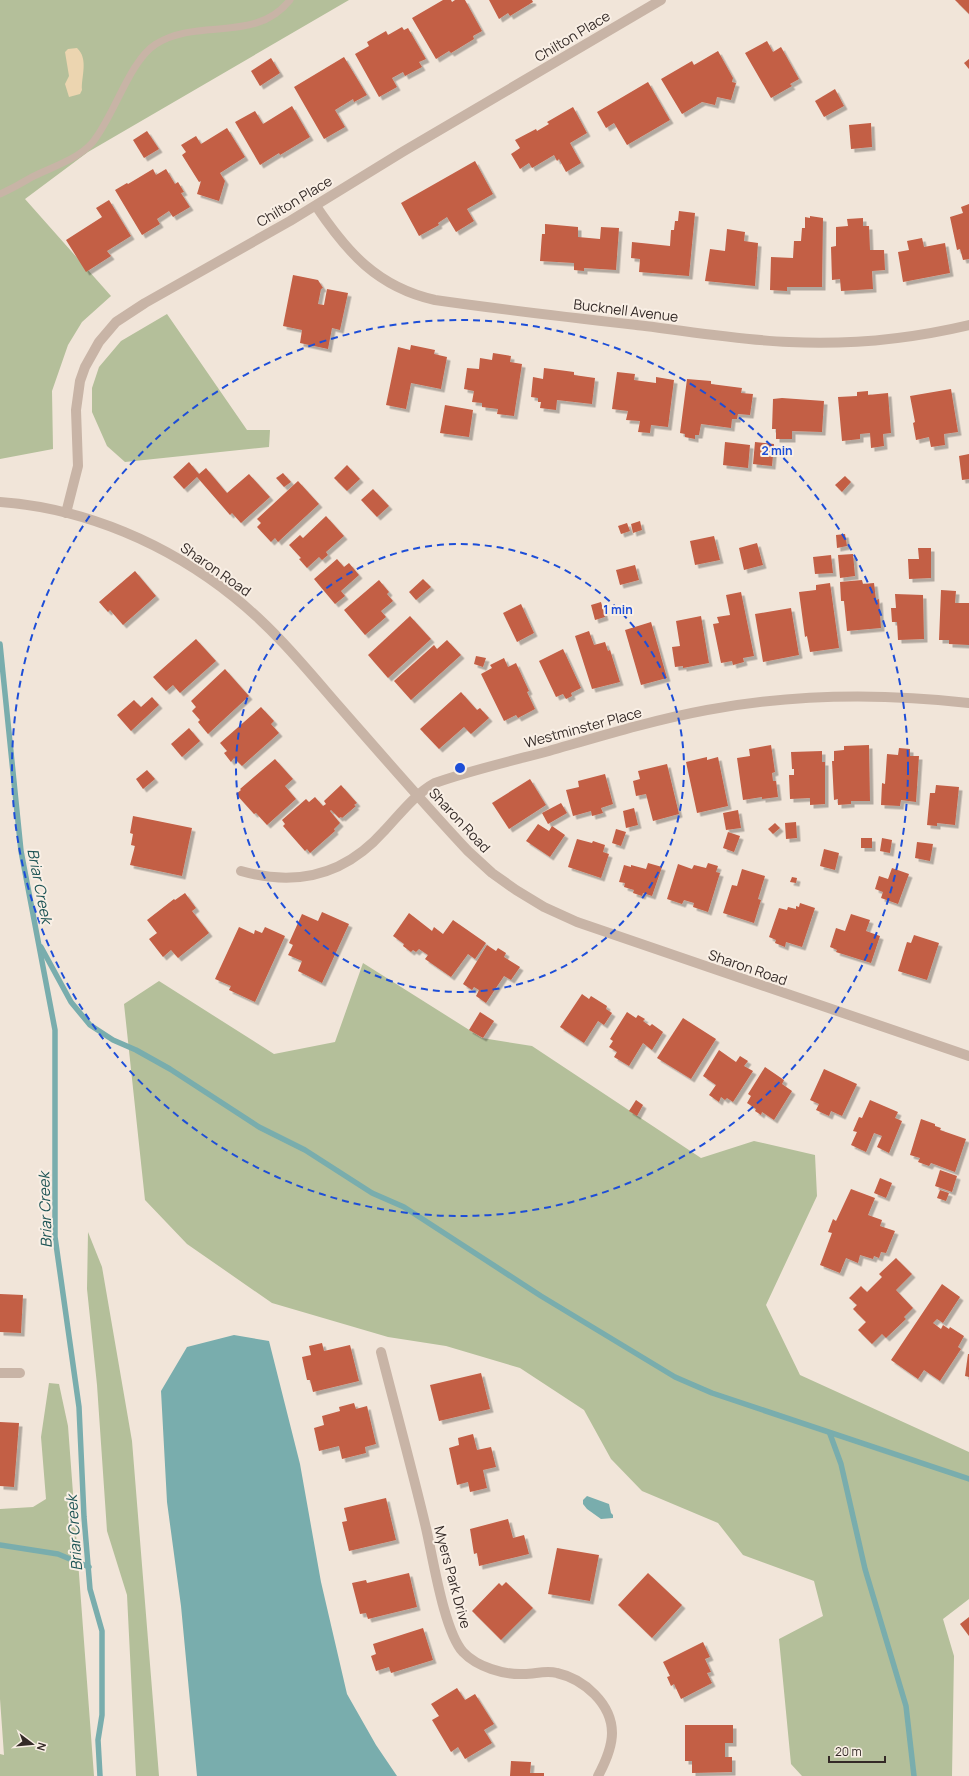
<svg xmlns="http://www.w3.org/2000/svg" width="969" height="1776" font-family="Manrope,sans-serif">
	<style>
		.green { fill: #b4bf9a }
		.sand { fill: #ecd5b0 }
		.water { fill: #79adad }
		.lines { fill: none; stroke-linecap: round; stroke-linejoin: round }
		.stream { stroke: #79adad; stroke-width: 5.5 }
		.building { fill: #c35e45; filter: url(#shadow) }
		.service { stroke: #c8b4a6; stroke-width: 7 }
		.minor { stroke: #c8b4a6; stroke-width: 10 }
		.tertiary { stroke: #c8b4a6; stroke-width: 10 }
		.ring { fill: none; stroke: #1d4ed8; stroke-width: 2; stroke-dasharray: 7 5 }
		.labels { text-anchor: middle; dominant-baseline: central; stroke-width: 4; stroke-linejoin: round; paint-order: stroke }
		.street-label { font-size: 14px; fill: #342a27; stroke: #f9efe5 }
		.water-label { font-size: 15px; font-style: italic; fill: #1d5455; stroke: #f9efe5 }
		.centre { fill: #1d4ed8; stroke: #f9efe5; stroke-width: 2 }
		.ring-label { font-size: 12px; text-anchor: middle; font-weight: bold; fill: #1d4ed8; stroke: #f9efe5; stroke-width: 4; stroke-linejoin: round; paint-order: stroke }
	</style>
	<defs>
		<filter id="shadow"><feDropShadow dx="3.5" dy="3.5" stdDeviation="0" flood-color="#0004"/></filter>
	</defs>
	<rect width="100%" height="100%" fill="#f1e5d9"/>
	<!-- green -->
	<g class="green">
		<path d="M0,0H349L88,152L25,199L111,296L82,322L68,345L52,391L53,449L0,459Z"/>
		<path d="M167,314L247,430H270L269,447L125,462L107,446L92,412V388L99,367L121,341Z"/>
		<path d="M363,963L482,1038L532,1046L701,1158L754,1141L815,1155L817,1196L766,1305L800,1375L969,1452V1599L943,1619L954,1656L952,1776H802L791,1764L779,1639L823,1616L814,1581L743,1555L718,1523L642,1491L611,1459L584,1410L520,1368L446,1346L388,1337L272,1303L187,1244L145,1200L124,1004L159,981L274,1054L335,1042Z"/>
		<path d="M88,1232L102,1267L132,1441L159,1776H136L127,1595L107,1531L97,1385L87,1289Z"/>
		<path d="M49,1383L59,1384L68,1426L94,1776H0V1754L4,1755L0,1699V1509L33,1507L46,1499L41,1437Z"/>
	</g>
	<!-- sand -->
	<path class="sand" d="M77,48C89,59 81,77 82,90L80,94L69,97L65,84L69,76L65,52L68,49Z"/>
	<!-- water -->
	<g class="water">
		<path d="M234,1335L269,1341L300,1464L321,1582L347,1694L376,1745L397,1776H197L181,1606L167,1502L161,1391L187,1347Z"/>
		<path d="M587,1496L609,1504L611,1513L613,1515V1518L601,1519L587,1509L583,1504V1500Z"/>
	</g>
	<g class="lines">
		<!-- stream -->
		<g class="stream">
			<path d="M0,644L21,851L55,1030V1237L79,1407L84,1517L90,1589L102,1631V1715L98,1740L100,1776"/>
			<path d="M41,947L71,1002L90,1025L113,1040L136,1050L170,1069L259,1127L305,1150L372,1193L404,1207L541,1296L675,1377L712,1393L969,1479"/>
			<path d="M830,1434L841,1464L865,1569L906,1706L914,1776"/>
			<path d="M0,1545L58,1554L89,1567"/>
		</g>
	</g>
	<!-- building -->
	<g class="building">
		<path d="M443,0H451L452,2L455,0H465L482,31L473,36L474,39L451,53L449,51L436,59L412,18Z"/>
		<path d="M489,0H532L533,2L510,16L508,13L499,19Z"/>
		<path d="M955,0H969V14Z"/>
		<path d="M402,27L404,30L408,28L426,59L419,62L422,67L405,76L403,72L392,78L397,87L379,97L355,54L369,46L367,42L386,31L388,35Z"/>
		<path d="M767,41L773,52L781,47L799,79L790,84L792,86L771,98L745,53Z"/>
		<path d="M718,51L733,78L732,82L736,83L731,100L717,97L715,105L702,102L682,114L661,79L692,61L694,65Z"/>
		<path d="M344,57L367,95L354,102L353,99L335,110L345,127L324,139L294,87Z"/>
		<path d="M271,58L280,73L260,86L251,71Z"/>
		<path d="M969,59V69L964,63Z"/>
		<path d="M648,82L670,120L627,145L614,123L606,128L597,112Z"/>
		<path d="M835,89L844,106L824,117L815,101Z"/>
		<path d="M292,106L310,137L280,155L279,153L260,165L235,122L255,111L263,124Z"/>
		<path d="M573,107L587,133L570,143L581,163L566,172L559,159L557,161L554,155L532,168L529,163L520,169L511,154L520,148L515,140L536,129L537,131L549,124L547,122Z"/>
		<path d="M871,123L872,147L851,149L849,125Z"/>
		<path d="M227,128L245,157L220,173L225,181L219,201L197,194L201,181L199,182L182,155L186,152L181,145L196,136L201,144Z"/>
		<path d="M147,131L159,149L144,158L133,140Z"/>
		<path d="M475,161L493,194L467,209L474,221L456,232L447,217L438,223L439,225L419,236L401,203Z"/>
		<path d="M153,169L156,175L166,169L175,184L178,182L184,192L181,193L190,207L173,217L169,211L157,219L160,224L142,235L115,190L127,183L128,184Z"/>
		<path d="M109,200L131,236L107,251L111,256L86,272L66,240L102,217L96,208Z"/>
		<path d="M969,204V259L963,260L960,249L957,250L950,217L963,213L961,207Z"/>
		<path d="M679,211L695,213L689,276L639,272L640,259L631,258L632,242L670,246L671,230H674L675,221H678Z"/>
		<path d="M810,216L823,218L822,287H787V291L770,290L771,257L793,258L794,241H801L802,228H805V217L810,218Z"/>
		<path d="M863,218V226H869L870,250H884L885,270L872,271L873,289L841,291L840,279L832,280L831,247L836,246V227L848,226L847,219Z"/>
		<path d="M545,224L578,227V237L600,239L601,227L619,228L616,270L584,268V271L574,270V263L540,261L542,234H545Z"/>
		<path d="M727,229L745,232L744,241L758,243L755,286L705,281L710,249L725,251Z"/>
		<path d="M922,238L924,247L945,243L950,273L903,282L898,252L909,250L907,241Z"/>
		<path d="M293,275L318,280L323,288L321,289L318,304L324,305L327,289L348,293L340,330L332,328L328,349L300,343L302,330L283,326Z"/>
		<path d="M411,345L435,350L434,354L447,357L441,389L411,383L406,409L386,405L398,347L410,350Z"/>
		<path d="M493,353L511,356L510,362L522,364L514,416L497,414L498,409L482,407V403L472,402L474,391L464,389L467,368L479,369L480,358L492,360Z"/>
		<path d="M544,368L574,372V375L595,378L592,404L557,400L556,410L540,408L541,402H538V398L531,397L533,377L543,379Z"/>
		<path d="M617,372L635,374L634,380L656,383V377L674,380L668,427L651,425L650,433L638,432L640,421L626,420L628,411L612,409Z"/>
		<path d="M687,379L711,381V384L742,388L741,393L753,394L750,415L738,414L737,419H732L731,428L701,424L699,435H695V439L685,437V434L680,433Z"/>
		<path d="M951,389L958,432L944,434L945,445L931,447L929,437L916,440L913,423L915,422L910,396Z"/>
		<path d="M868,391V395L888,393L891,433L883,434L884,446L871,448L870,433L860,434V439L842,441L838,397L857,396V392Z"/>
		<path d="M782,398L824,401L822,432L792,431V439H776V429H772L773,399Z"/>
		<path d="M445,405L473,410L469,437L440,433Z"/>
		<path d="M725,442L750,445L748,468L723,465Z"/>
		<path d="M755,442L774,444L772,466L753,464Z"/>
		<path d="M969,454V479L962,480L959,456Z"/>
		<path d="M189,462L199,474L206,468L227,493L249,474L270,497L241,523L232,513L230,515L197,477L184,489L173,477Z"/>
		<path d="M347,465L360,479L347,491L334,478Z"/>
		<path d="M283,473L291,482L284,487L276,478Z"/>
		<path d="M845,476L851,482L842,492L835,485Z"/>
		<path d="M298,481L319,504L278,542L275,538L271,542L257,527L261,523L257,519Z"/>
		<path d="M373,489L389,506L377,517L361,500Z"/>
		<path d="M326,516L344,536L326,552L328,555L322,560L319,557L307,568L299,559L301,558L289,545L300,535L303,538Z"/>
		<path d="M640,521L642,530L633,533L631,524Z"/>
		<path d="M627,523L630,531L621,534L618,526Z"/>
		<path d="M845,534L847,546L837,548L836,535Z"/>
		<path d="M714,536L720,560L695,565L690,541Z"/>
		<path d="M757,543L763,565L744,570L739,548Z"/>
		<path d="M918,548H931V578L909,579L908,559H919Z"/>
		<path d="M853,554L855,576L840,578L838,555Z"/>
		<path d="M831,555L833,573L815,574L813,557Z"/>
		<path d="M337,559L344,567L349,563L359,575L341,591L345,596L335,604L314,579Z"/>
		<path d="M635,565L639,580L620,585L616,570Z"/>
		<path d="M135,571L156,596L123,625L110,610L108,612L99,602Z"/>
		<path d="M423,579L431,587L416,600L409,592Z"/>
		<path d="M379,580L389,592L387,594L393,601L381,611L386,617L365,635L344,610Z"/>
		<path d="M862,580L863,584L874,583L876,600L879,599L881,628L847,631L844,601H841L840,582Z"/>
		<path d="M830,583L839,648L810,652L807,636L805,637L799,592L816,590V585Z"/>
		<path d="M941,590L956,591L955,603H969V645L949,644V640H939Z"/>
		<path d="M741,592L754,656L743,658L744,662L733,665L732,661L721,663L713,624L719,623L717,617L730,615L726,595Z"/>
		<path d="M895,594L923,595L924,639L898,640L897,622H892L891,608H896Z"/>
		<path d="M601,602L605,617L595,620L591,605Z"/>
		<path d="M521,604L534,633L517,642L503,613Z"/>
		<path d="M791,608L799,655L763,662L755,614Z"/>
		<path d="M410,616L431,639L388,678L368,655Z"/>
		<path d="M701,616L709,663L683,668V666L675,667L672,647L680,646L676,621Z"/>
		<path d="M651,622L667,678L641,685L625,630Z"/>
		<path d="M589,631L594,645L605,642L608,651L610,650L620,682L592,689L575,636Z"/>
		<path d="M196,639L216,661L180,693L173,685L166,691L153,677Z"/>
		<path d="M447,640L461,655L411,700L394,681L434,645L437,649Z"/>
		<path d="M563,649L581,688L571,693L572,696L566,699L563,694L556,697L539,661Z"/>
		<path d="M476,656L486,658L483,667L474,664Z"/>
		<path d="M504,658L508,667L516,663L529,691L527,692L535,709L518,718L516,715L504,721L481,674L492,668L490,665Z"/>
		<path d="M225,669L249,696L208,734L198,722L200,720L192,711L196,707L191,701Z"/>
		<path d="M461,692L477,710L480,708L489,718L471,734L464,727L439,749L420,729Z"/>
		<path d="M152,697L159,705L131,731L117,715L134,700L141,707Z"/>
		<path d="M261,707L274,721L271,724L279,733L242,766L234,758L231,762L224,753L227,751L220,743Z"/>
		<path d="M189,728L200,741L182,757L171,744Z"/>
		<path d="M771,745L775,772L772,773L773,781H776L778,797L762,799V797L743,800L737,758L750,756L749,749Z"/>
		<path d="M869,745L870,801H851V804L838,805V799L834,800L832,761H834V751L844,750V746Z"/>
		<path d="M899,748L910,749V756H919L916,802L901,800L900,806L881,805L882,783L885,784L887,754L898,755Z"/>
		<path d="M822,751V762H825V804L810,805V798L790,799L789,775H794V769H792L791,752Z"/>
		<path d="M707,757V760L718,757L728,806L697,813L686,762Z"/>
		<path d="M275,759L293,779L285,786L296,799L267,825L256,813L254,814L236,794L241,790L240,789Z"/>
		<path d="M667,764L679,814L653,821L646,794L636,796L633,781L640,779L638,771Z"/>
		<path d="M147,770L155,779L143,789L136,779Z"/>
		<path d="M605,774L613,804L601,808L603,813L592,816L591,811L573,816L566,790L579,787L578,781Z"/>
		<path d="M530,779L546,805L509,829L492,803Z"/>
		<path d="M341,785L357,803L354,805L356,806L342,818L341,817L339,818L331,810L330,811L340,823L334,829L335,831L310,853L307,849L305,851L283,826L285,824L282,820L306,799L309,802L315,797L323,806L326,804L324,801Z"/>
		<path d="M936,785L959,787L955,825L937,823V826L927,825L930,793H935Z"/>
		<path d="M561,803L567,813L548,824L542,813Z"/>
		<path d="M634,808L638,825L626,828L623,811Z"/>
		<path d="M738,810L741,828L726,830L723,813Z"/>
		<path d="M133,816L192,828L182,876L130,865L135,846L131,845L133,834L130,833Z"/>
		<path d="M796,822L797,838L786,839L785,823Z"/>
		<path d="M775,823L780,828L773,834L768,829Z"/>
		<path d="M538,824L549,831L552,826L565,835L550,857L526,841Z"/>
		<path d="M616,829L626,832L621,846L612,843Z"/>
		<path d="M728,832L740,836L734,852L723,848Z"/>
		<rect x="861" y="838" width="11" height="10"/>
		<path d="M882,838L892,840L890,853L880,851Z"/>
		<path d="M577,839L592,843L593,841L605,845L603,852L609,854L601,878L568,867Z"/>
		<path d="M917,842L933,844L930,861L915,858Z"/>
		<path d="M824,849L839,853L835,870L820,866Z"/>
		<path d="M648,863L662,867L652,896L643,893L642,896L633,893L634,890L624,887L625,883L619,882L624,865L631,867V865L646,869Z"/>
		<path d="M708,863L718,866L716,872L720,873L708,912L693,907L694,903L684,900L682,904L667,899L678,864L692,869L694,865L706,868Z"/>
		<path d="M892,868L909,874L898,904L881,898L883,892L875,889L879,876L888,879Z"/>
		<path d="M742,869L765,876L758,899L761,900L754,923L723,913L732,885L737,886Z"/>
		<path d="M792,877L797,878L796,883L790,882Z"/>
		<path d="M185,893L196,908L192,911L209,933L178,958L171,950L163,957L149,939L157,933L147,920L174,899L175,900Z"/>
		<path d="M800,903L815,908L802,947L786,942L785,947L775,943L776,940L769,937L779,908L787,910L788,907L796,909V906L799,907Z"/>
		<path d="M322,912L349,924L322,983L298,971L302,961L288,955L293,945L289,943L302,914L318,921Z"/>
		<path d="M409,913L432,931L434,927L443,934L453,920L486,943L475,959L468,954L451,977L425,959L428,955L419,949L416,952L413,950L411,952L403,946L404,944L393,936Z"/>
		<path d="M851,914L870,920L866,931L880,936L871,963L836,952L837,950L830,947L836,928L845,931Z"/>
		<path d="M239,927L254,934L255,930L262,933L265,927L285,936L255,1002L229,990L231,986L215,979Z"/>
		<path d="M914,935L939,943L927,980L898,971L907,942L911,943Z"/>
		<path d="M487,945L496,951L498,948L506,953L504,957L520,967L511,980L504,976L486,1003L476,996L479,990L474,987L472,990L463,984Z"/>
		<path d="M582,994L589,999L591,996L607,1006L606,1009L612,1013L604,1025L598,1021L584,1043L560,1027Z"/>
		<path d="M480,1012L494,1021L483,1038L469,1030Z"/>
		<path d="M627,1012L636,1018L638,1015L645,1019L643,1021L650,1026L652,1024L663,1032L652,1050L643,1043L629,1066L614,1057L617,1052L609,1047L613,1041L610,1039Z"/>
		<path d="M683,1018L716,1039L691,1079L657,1058Z"/>
		<path d="M719,1050L736,1062L740,1056L748,1061L744,1066L753,1071L733,1102L727,1098L725,1100L721,1097L719,1102L709,1095L716,1085L703,1076Z"/>
		<path d="M765,1067L784,1080L782,1084L792,1091L774,1120L762,1112L761,1115L755,1111L756,1109L747,1103L751,1096L748,1094Z"/>
		<path d="M824,1069L857,1084L842,1116L831,1111L829,1116L816,1110L819,1104L810,1100Z"/>
		<path d="M636,1100L643,1105L637,1116L629,1111Z"/>
		<path d="M870,1100L898,1112L895,1118L902,1121L889,1153L877,1147L882,1136L874,1133L866,1152L851,1145L857,1132L853,1131L859,1117L862,1118Z"/>
		<path d="M921,1119L935,1124V1126L941,1128L940,1130L966,1139L955,1172L931,1163L929,1166L918,1162L920,1158L910,1155Z"/>
		<path d="M940,1170L957,1176L952,1192L935,1186Z"/>
		<path d="M880,1178L892,1183L886,1198L874,1193Z"/>
		<path d="M851,1189L875,1198L868,1215L882,1220L880,1226L895,1231L886,1253L881,1252L879,1258L874,1256L873,1259L860,1255L858,1263L846,1258L840,1273L820,1265L832,1233L828,1232L833,1219L836,1221Z"/>
		<path d="M940,1190L949,1193L946,1201L937,1198Z"/>
		<path d="M896,1258L912,1274L896,1290L913,1308L904,1317L906,1319L886,1338L882,1334L872,1344L858,1330L866,1322L853,1309L857,1305L849,1298L861,1286L867,1292L882,1277L879,1274Z"/>
		<path d="M942,1284L960,1297L943,1323L937,1319L933,1323L941,1329L943,1325L949,1329L950,1327L964,1336L958,1347L961,1349L940,1381L924,1370L918,1379L891,1360Z"/>
		<path d="M0,1294L23,1295L21,1333L0,1332Z"/>
		<path d="M322,1343L324,1351L350,1345L359,1381L313,1392L310,1380H307L302,1357L311,1355L309,1346Z"/>
		<path d="M968,1354H969V1377L965,1376Z"/>
		<path d="M481,1373L490,1409L439,1421L430,1385Z"/>
		<path d="M354,1403L356,1409L367,1406L376,1444L365,1447L366,1453L342,1459L339,1446L319,1451L314,1428L324,1425L322,1416L340,1411L339,1407Z"/>
		<path d="M0,1422L19,1423L14,1487L0,1486Z"/>
		<path d="M473,1434L477,1450L491,1447L496,1467L483,1470L487,1488L470,1492L468,1482L457,1485L449,1448L459,1445L458,1438Z"/>
		<path d="M386,1498L396,1540L349,1551L342,1522L347,1521L344,1508Z"/>
		<path d="M508,1519L513,1538L524,1535L529,1554L479,1566L477,1553L474,1554L470,1529Z"/>
		<path d="M557,1548L599,1555L590,1601L548,1594Z"/>
		<path d="M409,1573L417,1607L368,1619L366,1613L360,1614L352,1583L366,1580L367,1583Z"/>
		<path d="M648,1573L682,1605L652,1638L618,1605Z"/>
		<path d="M506,1582L533,1608L501,1640L472,1611L499,1583L502,1586Z"/>
		<path d="M969,1617V1636L960,1624Z"/>
		<path d="M423,1628L433,1660L391,1673L389,1667L376,1671L371,1656L376,1654L373,1644Z"/>
		<path d="M703,1642L710,1657L705,1659L711,1672L707,1673L712,1683L681,1699L674,1684L671,1686L667,1677L670,1676L663,1662Z"/>
		<path d="M457,1688L465,1700L475,1694L494,1724L484,1730L492,1743L465,1759L458,1747L451,1752L432,1720L439,1716L431,1704Z"/>
		<path d="M685,1725H733V1743H725V1757H732V1772L692,1773V1761H685Z"/>
		<path d="M511,1761L531,1762L530,1773H544V1776H510Z"/>
	</g>
	<g class="lines">
		<!-- service -->
		<path class="service" d="M0,194C11,189 22,183 32,177C52,167 78,159 92,143C114,117 129,61 156,44C199,17 255,44 290,0"/>
		<!-- minor -->
		<g class="minor">
			<path d="M316,206C347,252 377,287 435,300C504,310 575,318 645,326C693,332 741,340 789,342C849,345 910,339 969,325"/>
			<path d="M66,513L78,466L76,410L80,381L85,367L99,342L116,322L145,303L290,221L404,151L661,0"/>
			<path d="M241,871C297,887 345,875 384,831C400,814 415,794 435,783C472,770 511,761 549,751C601,736 653,720 707,710C793,694 882,693 969,703"/>
			<path d="M381,1352C396,1411 412,1469 426,1528C433,1558 444,1631 463,1652C477,1667 504,1675 524,1674C535,1674 546,1670 557,1673C584,1679 612,1704 612,1733C612,1748 605,1763 598,1776"/>
			<path d="M0,1373H20"/>
		</g>
		<!-- tertiary -->
		<path class="tertiary" d="M0,502C85,508 168,544 234,597C273,628 305,667 337,704C380,753 423,803 468,851L492,873L516,890L544,907L577,922L969,1056"/>
	</g>
	<!-- distance rings -->
	<g class="ring">
		<circle cx="460" cy="768" r="224"/>
		<circle cx="460" cy="768" r="448"/>
	</g>
	<g class="labels">
		<!-- street labels -->
		<g class="street-label">
			<text transform="translate(572 36) rotate(-31)">Chilton Place</text>
			<text transform="translate(294 201) rotate(-31)">Chilton Place</text>
			<text transform="translate(626 310) rotate(7)">Bucknell Avenue</text>
			<text transform="translate(216 569) rotate(35)">Sharon Road</text>
			<text transform="translate(583 727) rotate(-15)">Westminster Place</text>
			<text transform="translate(460 820) rotate(47)">Sharon Road</text>
			<text transform="translate(748 967) rotate(19)">Sharon Road</text>
			<text transform="translate(453 1577) rotate(75)">Myers Park Drive</text>
		</g>
		<!-- water labels -->
		<g class="water-label">
			<text transform="translate(40 886) rotate(79)">Briar Creek</text>
			<text transform="translate(45 1210) rotate(-92)">Briar Creek</text>
			<text transform="translate(74 1533) rotate(-94)">Briar Creek</text>
		</g>
	</g>
	<circle cx="460" cy="768" r="6" class="centre"/>
	<g class="ring-label">
		<text x="777" y="455">2 min</text>
		<text x="618" y="614">1 min</text>
	</g>
	<!-- north arrow -->
	<g transform="translate(32 1744) rotate(106)" stroke="#f9efe5" stroke-width="3" paint-order="stroke">
	<path d="M0-3L7 15L0 10L-7 15Z" fill="#342a27"/>
	<text y="-6" font-size="11" font-weight="bold" text-anchor="middle" fill="#342a27">N</text>
	</g>
	<!-- scale -->
	<path d="M829 1756v6h56v-6" fill="none" stroke="#342a27" stroke-width="2"/>
	<text x="835" y="1756" font-size="12" fill="#342a27" stroke="#f9efe5" stroke-width="3" paint-order="stroke">20 m</text>
</svg>
